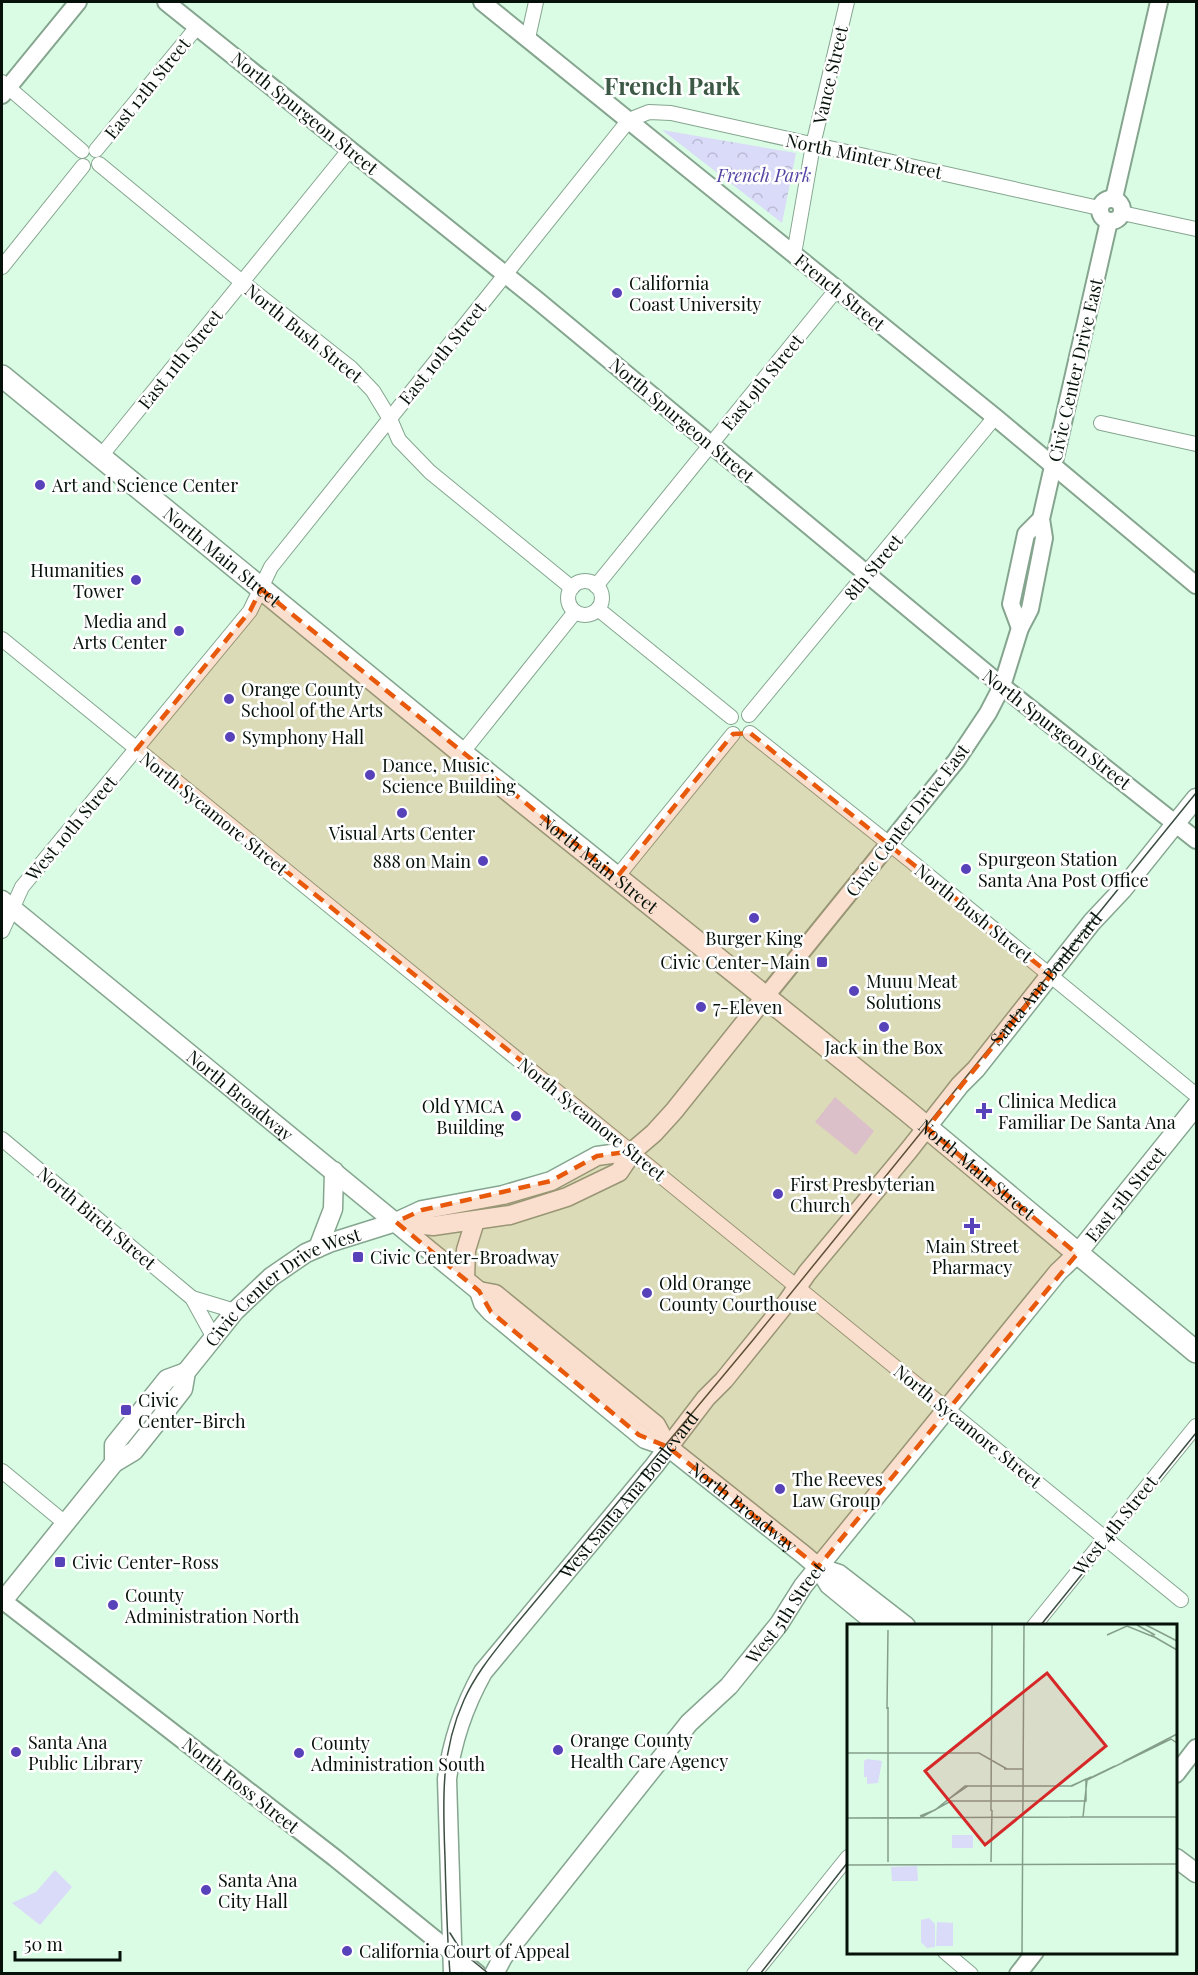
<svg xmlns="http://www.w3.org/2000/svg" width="1198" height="1975" font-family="'Playfair Display',serif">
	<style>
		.grass { fill: #dadaf9 }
		.park { fill: url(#park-crowns) }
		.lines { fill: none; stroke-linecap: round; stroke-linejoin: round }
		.minor-casing { stroke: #85a58f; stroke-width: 16 }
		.tertiary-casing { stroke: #85a58f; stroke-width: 20 }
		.secondary-casing { stroke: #85a58f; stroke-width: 21 }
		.primary-casing { stroke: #85a58f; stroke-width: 24 }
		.minor { stroke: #fff; stroke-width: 14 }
		.tertiary { stroke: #fff; stroke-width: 16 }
		.secondary { stroke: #fff; stroke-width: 18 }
		.primary { stroke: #fff; stroke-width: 21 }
		.tram { stroke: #3c4e42; stroke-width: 1.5 }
		.marked { fill: #e8590c; fill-opacity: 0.2; stroke: #e8590c; stroke-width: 4.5; stroke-dasharray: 12 8; stroke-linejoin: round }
		.poi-dot { fill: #5842ba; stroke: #fff; stroke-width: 2 }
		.labels { text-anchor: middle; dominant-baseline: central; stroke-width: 5; stroke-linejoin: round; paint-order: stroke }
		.street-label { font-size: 18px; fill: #051109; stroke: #fff }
		.park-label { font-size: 18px; font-style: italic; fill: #5244a3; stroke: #fff }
		.poi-label { font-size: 18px; fill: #051109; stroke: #fff; text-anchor: start }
		.district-label { font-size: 24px; font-weight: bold; fill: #3c5946; stroke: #fff }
		.inset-road { fill: none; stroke: #859e8c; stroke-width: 1.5 }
		.view { fill: #d62828; fill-opacity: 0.15; stroke: #d62828; stroke-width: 3 }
		.inset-edge { fill: none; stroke: #051109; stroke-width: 3 }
	</style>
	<defs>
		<pattern id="park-crowns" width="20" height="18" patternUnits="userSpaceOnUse" patternTransform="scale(1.5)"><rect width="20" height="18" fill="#dadaf9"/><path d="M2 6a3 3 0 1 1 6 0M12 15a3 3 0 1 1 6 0" fill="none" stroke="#babad4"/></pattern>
	</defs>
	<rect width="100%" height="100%" fill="#dafce4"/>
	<!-- grass -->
	<g class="grass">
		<path d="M835,1097L874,1131L856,1155L815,1122Z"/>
		<path d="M55,1870L72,1887L40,1925L12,1903L36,1892Z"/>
	</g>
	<!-- park -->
	<path class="park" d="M662,130L796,153L782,223Z"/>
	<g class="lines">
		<!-- minor casing -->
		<g class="minor-casing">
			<g id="minor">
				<path d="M528,38L536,2"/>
				<path d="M2,82L82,151"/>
				<path d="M96,150L197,27"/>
				<path d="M99,164L242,282L351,368L373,391L390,419L399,440L430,472L572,588"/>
				<path d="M1122,213L1196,229"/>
				<path d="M794,254L813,145L847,2"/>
				<path d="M2,267L83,166"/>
				<path d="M1101,423L1196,444"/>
				<path d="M101,456L350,149"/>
				<circle cx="585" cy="598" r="17"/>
				<path d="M596,586L837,289"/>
				<path d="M598,609L731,717"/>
				<path d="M2,639L1181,1600"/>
				<path d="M749,715L995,417"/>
				<path d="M750,733L912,862L1196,1095"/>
				<path d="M462,753L575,612"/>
				<path d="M617,877L733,734"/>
				<path d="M2,931L22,887L250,611L271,567L629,120L649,112L671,113L1099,208"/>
				<path d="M2,1139L192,1298L214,1338"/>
				<path d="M192,1298L235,1311"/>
				<path d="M2,1471L65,1523"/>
				<path d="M1034,1626L1196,1426"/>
				<path d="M945,1952L971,1974"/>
				<path d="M754,1974L848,1857"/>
			</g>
		</g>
		<!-- tertiary casing -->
		<g class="tertiary-casing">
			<g id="tertiary">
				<path d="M166,2L537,300L1002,686L1196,840"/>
				<path d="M482,2L995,417L1196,585"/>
				<path d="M2,95L78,2"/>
				<path d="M1114,198L1159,2"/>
				<circle cx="1111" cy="210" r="11"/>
				<path d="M1020,628L1011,604L1026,534L1041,519"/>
				<path d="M766,996L956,761L988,713L1002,686L1020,628L1030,609L1044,538L1041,519L1109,221"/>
				<path d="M2,1600L335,1858L478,1974"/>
				<path d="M1176,1774L1196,1748"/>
				<path d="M1018,1974L1035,1952"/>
			</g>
		</g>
		<!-- secondary casing -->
		<g class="secondary-casing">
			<g id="secondary">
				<path id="s1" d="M2,900L479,1291L495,1294L656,1425L668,1447"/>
				<path d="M398,1222L433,1226L510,1215L567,1197L619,1172L633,1151L654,1133L674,1111L766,996"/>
				<path d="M318,1248L333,1209L334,1171"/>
				<path d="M465,1279L466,1250L475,1221"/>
				<path id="s2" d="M479,1291L483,1303L491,1312L645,1439L668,1447L804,1555L818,1567L829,1585L879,1626"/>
				<path d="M114,1463V1445L167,1379L186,1372"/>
				<path d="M818,1567L839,1574L906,1626"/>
				<path id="s3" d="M2,1602L114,1463L134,1451L166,1411L183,1389L186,1372L235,1311L271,1277L306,1253L329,1243L396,1222L422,1210L503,1195L551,1181L597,1156L633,1151"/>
				<path d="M1176,1858L1196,1873"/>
				<path id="s4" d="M453,1974L447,1779C452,1740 464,1706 483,1672L654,1466L706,1398L724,1380L787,1302L807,1273L909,1150L960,1085L976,1069L1092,922L1123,889L1196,798"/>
				<path id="s5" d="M494,1974L503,1957L689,1723L729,1686L779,1624L803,1586L1058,1272L1077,1254L1196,1106"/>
			</g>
		</g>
		<!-- primary casing -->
		<g class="primary-casing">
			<g id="primary">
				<path id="s6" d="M2,376L462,753L906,1110L1196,1352"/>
			</g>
		</g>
		<!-- minor -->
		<use href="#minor" class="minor"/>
		<!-- tertiary -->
		<use href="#tertiary" class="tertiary"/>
		<!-- secondary -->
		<use href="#secondary" class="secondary"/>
		<!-- primary -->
		<use href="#primary" class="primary"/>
		<!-- tram -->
		<g class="tram">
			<path d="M1040,1626L1196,1433"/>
			<path d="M450,1933L462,1952L489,1974"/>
			<path id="s7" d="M450,1974C447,1935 446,1897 445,1858C443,1802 440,1753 464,1700C476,1673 495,1651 513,1628L753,1340L1196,793"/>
			<path d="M760,1974L848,1862"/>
		</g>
	</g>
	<!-- marked area -->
	<path class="marked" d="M261,589L617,877L733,734L750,733L1051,975L927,1128L1077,1254L818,1567L668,1447L639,1435L491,1312L479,1291L396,1222L422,1210L551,1181L597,1156L633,1151L136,750L250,611Z"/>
	<!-- markers -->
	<g class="poi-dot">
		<circle cx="617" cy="293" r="6"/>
		<circle cx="40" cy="485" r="6"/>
		<circle cx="136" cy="580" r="6"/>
		<circle cx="179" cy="631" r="6"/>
		<circle cx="229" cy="699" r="6"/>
		<circle cx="230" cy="737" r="6"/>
		<circle cx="370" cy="775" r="6"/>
		<circle cx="402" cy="813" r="6"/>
		<circle cx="483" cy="861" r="6"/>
		<circle cx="966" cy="869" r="6"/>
		<circle cx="754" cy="918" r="6"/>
		<rect x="816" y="956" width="12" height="12" rx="3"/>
		<circle cx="854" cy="991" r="6"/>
		<circle cx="701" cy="1007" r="6"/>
		<circle cx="884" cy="1027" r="6"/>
		<path d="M981 1102h6v6h6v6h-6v6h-6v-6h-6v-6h6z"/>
		<circle cx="516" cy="1116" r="6"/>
		<circle cx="778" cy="1194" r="6"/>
		<path d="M969 1217h6v6h6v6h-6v6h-6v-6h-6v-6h6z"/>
		<rect x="352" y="1251" width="12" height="12" rx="3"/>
		<circle cx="647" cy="1293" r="6"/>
		<rect x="120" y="1404" width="12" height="12" rx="3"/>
		<circle cx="780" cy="1489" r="6"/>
		<rect x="54" y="1556" width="12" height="12" rx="3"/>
		<circle cx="113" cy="1605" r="6"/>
		<circle cx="558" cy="1750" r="6"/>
		<circle cx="16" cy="1752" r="6"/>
		<circle cx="299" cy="1753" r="6"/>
		<circle cx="206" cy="1890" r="6"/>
		<circle cx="347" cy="1951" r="6"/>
	</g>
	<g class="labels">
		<!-- street labels -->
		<g class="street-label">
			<text transform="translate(830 75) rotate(-77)">Vance Street</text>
			<text transform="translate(147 88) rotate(-51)">East 12th Street</text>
			<text transform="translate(305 113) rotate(39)">North Spurgeon Street</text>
			<text transform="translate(864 156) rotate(12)">North Minter Street</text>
			<text transform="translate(840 292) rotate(39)">French Street</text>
			<text transform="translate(304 333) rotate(39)">North Bush Street</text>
			<text transform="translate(442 353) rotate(-51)">East 10th Street</text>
			<text transform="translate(180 359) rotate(-51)">East 11th Street</text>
			<text transform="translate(1075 370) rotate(-77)">Civic Center Drive East</text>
			<text transform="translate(762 382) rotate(-51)">East 9th Street</text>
			<text transform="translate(682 420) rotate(40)">North Spurgeon Street</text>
			<text stroke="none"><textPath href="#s6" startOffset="285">North Main Street</textPath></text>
			<text transform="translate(873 567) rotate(-50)">8th Street</text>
			<text transform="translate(1057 729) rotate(38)">North Spurgeon Street</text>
			<text transform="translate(214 813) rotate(39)">North Sycamore Street</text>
			<text transform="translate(907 820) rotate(-52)">Civic Center Drive East</text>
			<text transform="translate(71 828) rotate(-50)">West 10th Street</text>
			<text stroke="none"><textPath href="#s6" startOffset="771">North Main Street</textPath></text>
			<text transform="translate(974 913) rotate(39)">North Bush Street</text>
			<text stroke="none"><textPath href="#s7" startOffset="1204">Santa Ana Boulevard</textPath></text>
			<text stroke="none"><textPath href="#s1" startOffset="308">North Broadway</textPath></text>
			<text transform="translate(592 1119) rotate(39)">North Sycamore Street</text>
			<text stroke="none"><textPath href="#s6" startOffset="1257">North Main Street</textPath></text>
			<text stroke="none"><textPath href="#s5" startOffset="1005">East 5th Street</textPath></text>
			<text transform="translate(97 1218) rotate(40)">North Birch Street</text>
			<text stroke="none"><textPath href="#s3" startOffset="430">Civic Center Drive West</textPath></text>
			<text transform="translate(968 1426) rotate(39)">North Sycamore Street</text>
			<text stroke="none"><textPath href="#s4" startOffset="538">West Santa Ana Boulevard</textPath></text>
			<text stroke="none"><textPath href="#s2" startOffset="345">North Broadway</textPath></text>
			<text transform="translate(1115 1525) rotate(-51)">West 4th Street</text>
			<text stroke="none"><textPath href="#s5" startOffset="465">West 5th Street</textPath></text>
			<text transform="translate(241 1785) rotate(38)">North Ross Street</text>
		</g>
		<!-- park labels -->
		<g class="park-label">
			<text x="764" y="175">French Park</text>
		</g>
		<!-- poi labels -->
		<g class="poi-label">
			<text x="629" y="283">California<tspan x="629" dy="21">Coast University</tspan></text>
			<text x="52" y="485">Art and Science Center</text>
			<text x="124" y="570" text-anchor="end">Humanities<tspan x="124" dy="21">Tower</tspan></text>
			<text x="167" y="621" text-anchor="end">Media and<tspan x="167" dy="21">Arts Center</tspan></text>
			<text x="241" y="689">Orange County<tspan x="241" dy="21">School of the Arts</tspan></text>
			<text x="242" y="737">Symphony Hall</text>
			<text x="382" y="765">Dance, Music,<tspan x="382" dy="21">Science Building</tspan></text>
			<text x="402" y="833" text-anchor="middle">Visual Arts Center</text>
			<text x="978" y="859">Spurgeon Station<tspan x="978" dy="21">Santa Ana Post Office</tspan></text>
			<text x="471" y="861" text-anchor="end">888 on Main</text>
			<text x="754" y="938" text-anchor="middle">Burger King</text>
			<text x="810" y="962" text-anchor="end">Civic Center-Main</text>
			<text x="866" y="981">Muuu Meat<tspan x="866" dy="21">Solutions</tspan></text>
			<text x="713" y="1007">7-Eleven</text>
			<text x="884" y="1047" text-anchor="middle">Jack in the Box</text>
			<text x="998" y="1101">Clinica Medica<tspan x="998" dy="21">Familiar De Santa Ana</tspan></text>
			<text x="504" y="1106" text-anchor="end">Old YMCA<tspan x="504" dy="21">Building</tspan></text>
			<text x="790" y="1184">First Presbyterian<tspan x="790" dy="21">Church</tspan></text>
			<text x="972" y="1246" text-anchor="middle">Main Street<tspan x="972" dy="21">Pharmacy</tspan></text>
			<text x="370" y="1257">Civic Center-Broadway</text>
			<text x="659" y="1283">Old Orange<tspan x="659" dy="21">County Courthouse</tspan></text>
			<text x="138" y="1400">Civic<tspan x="138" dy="21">Center-Birch</tspan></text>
			<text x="792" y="1479">The Reeves<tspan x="792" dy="21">Law Group</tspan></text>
			<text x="72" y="1562">Civic Center-Ross</text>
			<text x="125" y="1595">County<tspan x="125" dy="21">Administration North</tspan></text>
			<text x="570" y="1740">Orange County<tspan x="570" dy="21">Health Care Agency</tspan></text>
			<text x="28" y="1742">Santa Ana<tspan x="28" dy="21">Public Library</tspan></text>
			<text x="311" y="1743">County<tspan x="311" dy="21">Administration South</tspan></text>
			<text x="218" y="1880">Santa Ana<tspan x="218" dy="21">City Hall</tspan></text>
			<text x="359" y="1951">California Court of Appeal</text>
		</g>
		<!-- district labels -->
		<g class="district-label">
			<text x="672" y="85">French Park</text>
		</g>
	</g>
	<!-- overview -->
	<g transform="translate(847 1624)">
		<rect width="330" height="330" fill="#dafce4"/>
		<path d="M20,135L35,137L31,159L20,160V153H17V137ZM82,294L88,300V323L80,324L74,318V296ZM90,298L106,299V322H89Z" fill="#dadaf9"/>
		<path d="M126,211V224H105V211ZM44,243L70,242L71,257H45Z" fill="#dadaf9"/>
		<path class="inset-road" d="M290,1L308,11M299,1L330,17M260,11L280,2L307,13M304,11L330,26M41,83V238M40,85L41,6M0,129H132L160,145M276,138L330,110M157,145H176M99,177L121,162H225L239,155M144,187L145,1M73,192L88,186L118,162H224L244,153M223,193H330M0,194H73L104,177H239V156L268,142M0,194L236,193L240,156L324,115L330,119M144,238L145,186M0,241L330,240M175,329L177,1"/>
		<path class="view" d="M200,49L259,122L138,221L78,147Z"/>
		<rect width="330" height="330" class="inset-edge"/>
	</g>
	<!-- border -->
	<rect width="1198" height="1975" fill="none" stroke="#051109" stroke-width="6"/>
	<!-- scale -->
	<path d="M15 1951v9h105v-9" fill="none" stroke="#051109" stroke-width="3"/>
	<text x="24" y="1951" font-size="18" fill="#051109" stroke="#ffffff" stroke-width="4.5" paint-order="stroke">50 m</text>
</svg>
